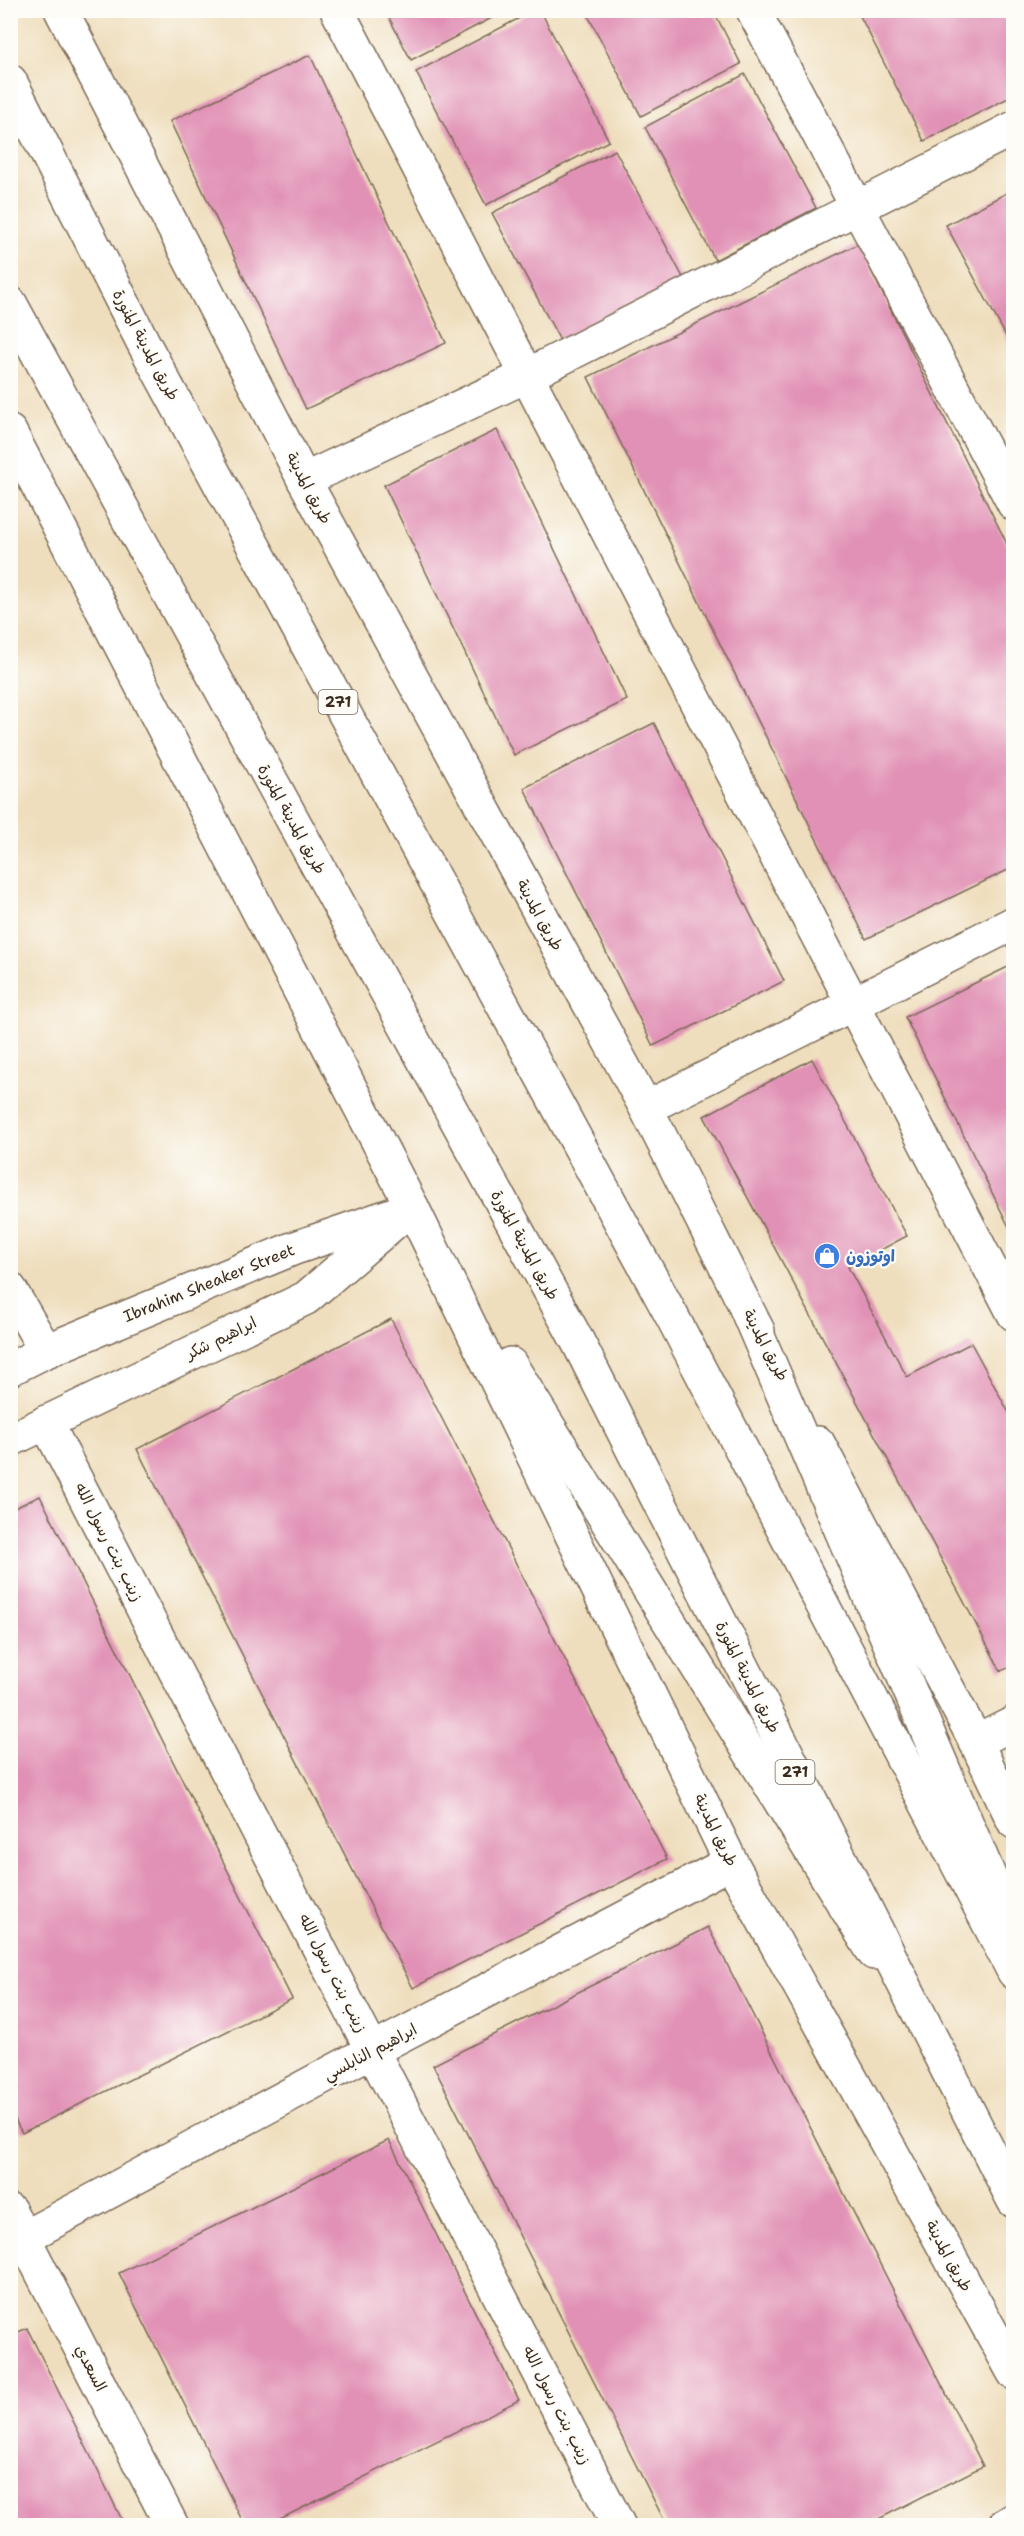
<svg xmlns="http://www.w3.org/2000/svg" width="1024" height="2536" font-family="'Shantell Sans','Playpen Sans Arabic',sans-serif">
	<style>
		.building { fill: #e191b5 }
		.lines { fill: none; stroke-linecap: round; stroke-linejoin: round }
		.minor-casing { stroke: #7a6956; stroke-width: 36 }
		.major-casing { stroke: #7a6956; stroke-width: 36 }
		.highway-casing { stroke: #7a6956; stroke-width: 36 }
		.minor { stroke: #fff; stroke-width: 33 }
		.major { stroke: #fff; stroke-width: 33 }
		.highway { stroke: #fff; stroke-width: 33 }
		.labels { text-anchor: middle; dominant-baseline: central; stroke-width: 4.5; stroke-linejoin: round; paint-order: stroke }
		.shield { fill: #fdfcf7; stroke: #75695f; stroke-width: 1.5 }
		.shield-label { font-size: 15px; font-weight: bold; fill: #3b2a1e }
		.street-label { font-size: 16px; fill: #3b2a1e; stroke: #fdfcf7 }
		.shop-label { font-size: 16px; font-weight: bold; fill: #366cbe; stroke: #fdfcf7; text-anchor: start }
	</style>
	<rect width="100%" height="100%" fill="#fdfcf7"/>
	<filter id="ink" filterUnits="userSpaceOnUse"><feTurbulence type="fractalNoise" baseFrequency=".0167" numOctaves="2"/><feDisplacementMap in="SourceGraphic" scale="12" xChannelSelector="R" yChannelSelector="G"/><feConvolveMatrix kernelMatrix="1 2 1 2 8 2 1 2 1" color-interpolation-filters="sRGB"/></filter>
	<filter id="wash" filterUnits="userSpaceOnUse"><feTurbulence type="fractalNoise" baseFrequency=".008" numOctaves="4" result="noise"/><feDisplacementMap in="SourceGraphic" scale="24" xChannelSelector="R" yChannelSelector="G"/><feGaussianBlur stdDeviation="1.35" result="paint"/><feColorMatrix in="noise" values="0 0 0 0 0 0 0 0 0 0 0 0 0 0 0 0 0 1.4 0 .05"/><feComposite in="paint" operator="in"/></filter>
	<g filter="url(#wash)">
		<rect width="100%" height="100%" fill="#efdebd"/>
		<g id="blocks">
			<!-- building -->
			<g class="building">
				<path d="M385,10H507L411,60Z"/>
				<path d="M535,10H540L609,141L486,205L416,72Z"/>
				<path d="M585,10H713L741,64L641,116Z"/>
				<path d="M857,10H1005L1014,26V95L924,141Z"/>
				<path d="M310,55L446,343L306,409L170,121Z"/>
				<path d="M745,74L816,208L715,260L645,127Z"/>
				<path d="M615,150L686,283L563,346L492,213Z"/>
				<path d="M1014,189V351L946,225Z"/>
				<path d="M858,244L1014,558V867L866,939L588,377Z"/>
				<path d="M497,430L627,700L514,755L384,485Z"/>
				<path d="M654,723L784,981L653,1046L524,788Z"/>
				<path d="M1014,964V1237L905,1017Z"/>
				<path d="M812,1059L907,1236L848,1267L907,1377L971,1343L1014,1422V1665L1001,1671L704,1116Z"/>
				<path d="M391,1319L667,1859L413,1988L137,1449Z"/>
				<path d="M40,1496L292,1999L22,2133L10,2110V1510Z"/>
				<path d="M708,1927L983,2466L865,2526H667L433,2065Z"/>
				<path d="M389,2140L519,2400L266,2526H245L119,2273Z"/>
				<path d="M27,2328L93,2461L125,2526H10V2336Z"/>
			</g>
		</g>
	</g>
	<g filter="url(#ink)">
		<use href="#blocks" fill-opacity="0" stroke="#7a6956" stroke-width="1.5"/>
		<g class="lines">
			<!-- minor casing -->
			<g class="minor-casing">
				<g id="minor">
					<path d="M337,10L1014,1314"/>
					<path d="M753,10L1014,504"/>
					<path d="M304,480L526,376L1014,128"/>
					<path d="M646,1108L1014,923"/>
					<path d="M10,1289L46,1351"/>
					<path d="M10,1369L46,1351L292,1249L394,1214"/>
					<path d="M46,1422L619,2526"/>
					<path d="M10,1440L306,1298L412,1207"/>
					<path d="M976,1742L1014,1723"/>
					<path d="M10,2211L172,2526"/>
					<path d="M10,2245L373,2050L731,1862"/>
					<path d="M1004,2526L1014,2520"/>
				</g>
			</g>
			<!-- major casing -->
			<g class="major-casing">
				<g id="major">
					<path d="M61,10L304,480L646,1108L758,1331"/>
					<path d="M10,432L412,1207L731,1862L1014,2373"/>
					<path d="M510,1364L874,1953"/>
					<path d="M818,1443L976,1742L1014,1822"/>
				</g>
			</g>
			<!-- highway casing -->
			<g class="highway-casing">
				<g id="highway">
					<path d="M10,81L145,346L674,1320L1014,1972"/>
					<path d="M10,303L578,1342L1014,2201"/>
					<path d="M745,1306L1006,1915"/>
				</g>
			</g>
			<!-- minor -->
			<use href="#minor" class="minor"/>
			<!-- major -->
			<use href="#major" class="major"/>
			<!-- highway -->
			<use href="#highway" class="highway"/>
		</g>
	</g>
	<!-- icons -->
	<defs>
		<g id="shop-disc" transform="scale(1.35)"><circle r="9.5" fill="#3f7fe0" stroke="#fdfcf7"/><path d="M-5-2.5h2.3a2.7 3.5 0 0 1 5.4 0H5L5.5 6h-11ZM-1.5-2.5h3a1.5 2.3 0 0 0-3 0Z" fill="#fff"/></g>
	</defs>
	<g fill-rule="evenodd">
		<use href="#shop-disc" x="827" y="1256"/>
	</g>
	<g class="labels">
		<!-- shield labels -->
		<g class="shield">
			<rect x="318.5" y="690" width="39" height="24" rx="4.5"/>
			<rect x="775.5" y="1760" width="39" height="24" rx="4.5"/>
		</g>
		<g class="shield-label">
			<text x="338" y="702">271</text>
			<text x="795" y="1772">271</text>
		</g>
		<!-- street labels -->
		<g class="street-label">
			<text transform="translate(146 345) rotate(62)">طريق المدينة المنورة</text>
			<text transform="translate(309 488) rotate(62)">طريق المدينة</text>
			<text transform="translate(292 819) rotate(61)">طريق المدينة المنورة</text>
			<text transform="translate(540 915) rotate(61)">طريق المدينة</text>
			<text transform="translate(525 1245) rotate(61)">طريق المدينة المنورة</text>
			<text transform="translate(209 1283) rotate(-22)">Ibrahim Sheaker Street</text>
			<text transform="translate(221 1338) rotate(-26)">ابراهيم شكر</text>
			<text transform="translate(766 1345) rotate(62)">طريق المدينة</text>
			<text transform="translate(109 1542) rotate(63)">زينب بنت رسول الله</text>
			<text transform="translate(748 1677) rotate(63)">طريق المدينة المنورة</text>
			<text transform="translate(716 1830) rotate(64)">طريق المدينة</text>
			<text transform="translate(333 1973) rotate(63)">زينب بنت رسول الله</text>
			<text transform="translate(370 2052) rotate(-28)">ابراهيم النابلسي</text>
			<text transform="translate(949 2256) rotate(61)">طريق المدينة</text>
			<text transform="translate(91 2368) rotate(63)">السعدي</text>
			<text transform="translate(557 2405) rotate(63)">زينب بنت رسول الله</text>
		</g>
		<!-- shop labels -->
		<g class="shop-label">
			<text x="846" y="1256">اوتوزون</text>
		</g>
	</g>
	<!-- margin -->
	<rect width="1024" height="2536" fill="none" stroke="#fdfcf7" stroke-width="36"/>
</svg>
